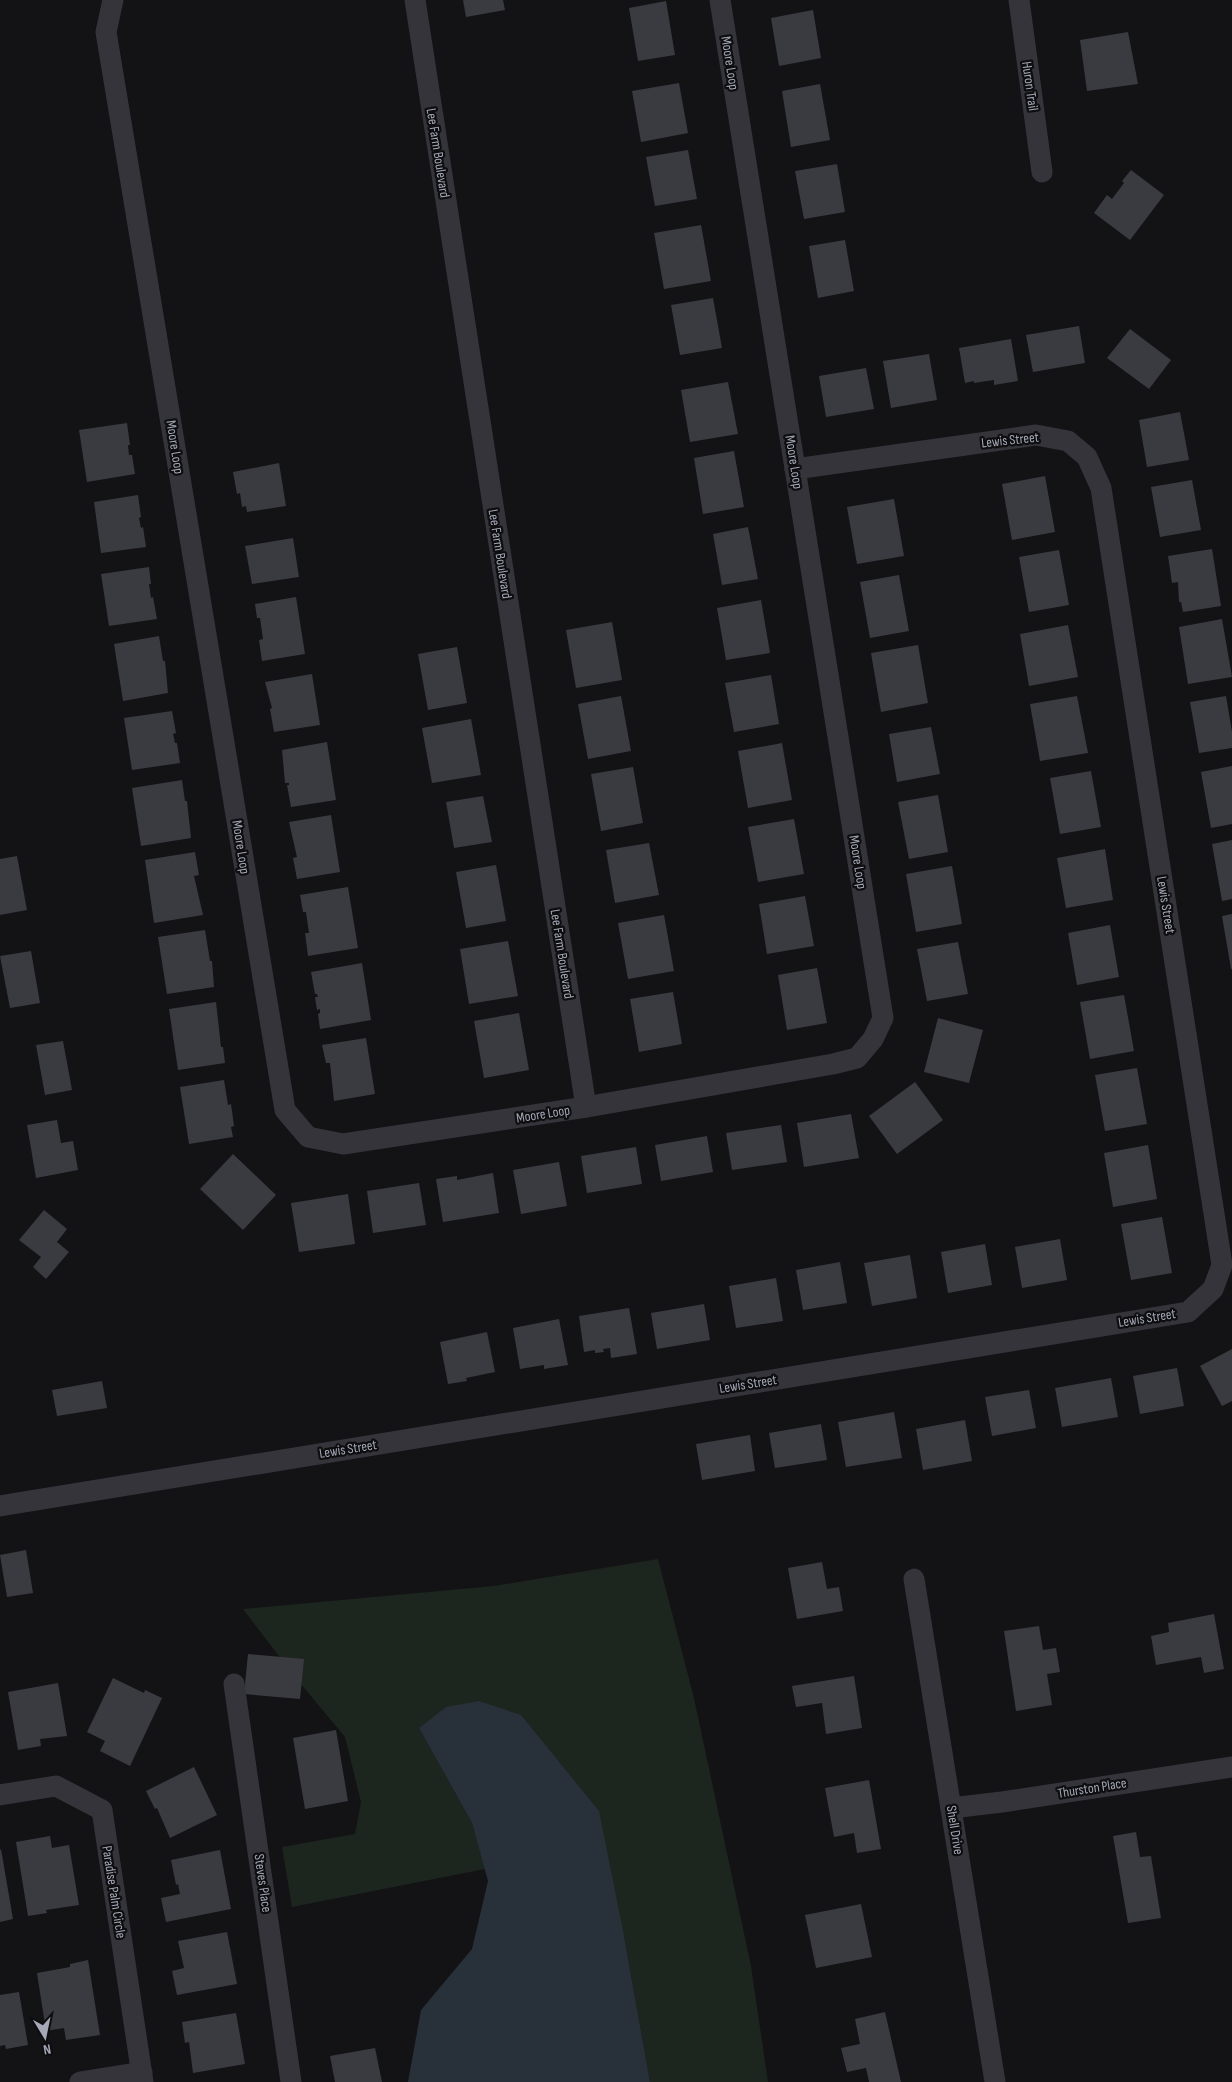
<svg xmlns="http://www.w3.org/2000/svg" width="1232" height="2082" font-family="'Sofia Sans Condensed',sans-serif">
	<style>
		.green { fill: #1d251f }
		.water { fill: #28303a }
		.building { fill: #3a3b40 }
		.lines { fill: none; stroke-linecap: round; stroke-linejoin: round }
		.minor { stroke: #34343a; stroke-width: 21 }
		.labels { text-anchor: middle; dominant-baseline: central; stroke-width: 4.5; stroke-linejoin: round; paint-order: stroke }
		.street-label { font-size: 14px; fill: #a4a8b7; stroke: #0e0e10 }
	</style>
	<rect width="100%" height="100%" fill="#131315"/>
	<!-- green -->
	<path class="green" d="M658,1559L694,1698L751,1966L768,2082H650L624,1936L419,1728L472,1823L485,1869L292,1907L282,1847L355,1834L361,1802L345,1737L295,1677L243,1609L494,1586Z"/>
	<!-- water -->
	<path class="water" d="M479,1701L521,1715L599,1811L624,1936L650,2082H408L421,2010L472,1949L488,1881L472,1823L419,1728L446,1707Z"/>
	<!-- building -->
	<g class="building">
		<path d="M463,0H503L505,10L466,17Z"/>
		<path d="M666,1L675,55L638,61L629,8Z"/>
		<path d="M813,10L821,58L779,66L771,18Z"/>
		<path d="M1128,32L1138,84L1087,91L1080,40Z"/>
		<path d="M679,83L688,133L641,142L632,91Z"/>
		<path d="M820,84L830,140L791,147L782,91Z"/>
		<path d="M688,150L697,199L655,206L646,157Z"/>
		<path d="M837,164L845,212L804,219L795,171Z"/>
		<path d="M1131,170L1164,195L1130,240L1094,213L1107,195L1112,199L1124,183L1122,181Z"/>
		<path d="M701,225L711,281L664,289L654,233Z"/>
		<path d="M845,240L854,291L818,298L809,246Z"/>
		<path d="M713,298L722,348L680,355L671,305Z"/>
		<path d="M1079,326L1085,363L1033,372L1026,335Z"/>
		<path d="M1130,329L1171,360L1149,389L1107,358Z"/>
		<path d="M1011,339L1018,381L994,385V380L974,383V381L965,383L959,348Z"/>
		<path d="M929,354L937,400L891,408L883,361Z"/>
		<path d="M866,368L874,409L826,417L819,376Z"/>
		<path d="M728,382L738,434L690,442L681,390Z"/>
		<path d="M1180,412L1189,460L1147,467L1139,420Z"/>
		<path d="M127,423L130,445H128L129,455H132L135,474L87,482L79,430Z"/>
		<path d="M734,451L744,507L703,514L694,458Z"/>
		<path d="M279,463L286,506L247,512L246,506L242,507L240,493L237,494L233,472Z"/>
		<path d="M1045,476L1055,532L1012,540L1002,484Z"/>
		<path d="M1192,480L1201,530L1160,537L1151,487Z"/>
		<path d="M138,495L141,517L139,518L141,528L143,527L146,547L101,553L94,502Z"/>
		<path d="M894,499L904,556L857,564L847,507Z"/>
		<path d="M748,527L758,579L722,585L713,534Z"/>
		<path d="M293,538L299,577L252,584L245,546Z"/>
		<path d="M1212,549L1221,606L1183,612L1181,602H1179L1178,582L1172,583L1168,556Z"/>
		<path d="M1059,550L1069,605L1029,612L1019,557Z"/>
		<path d="M149,567L151,584H149L151,598L153,597L157,619L109,626L101,574Z"/>
		<path d="M899,575L909,631L870,638L860,582Z"/>
		<path d="M296,597L305,654L262,661L259,640L263,639L260,618H257L255,604Z"/>
		<path d="M761,600L770,653L726,660L717,608Z"/>
		<path d="M1222,619L1232,677L1188,684L1179,627Z"/>
		<path d="M612,622L622,680L576,688L566,630Z"/>
		<path d="M1068,625L1078,677L1029,686L1020,634Z"/>
		<path d="M159,636L163,661H165L168,693L123,701L114,644Z"/>
		<path d="M918,645L928,703L881,712L871,653Z"/>
		<path d="M457,647L467,703L428,710L418,654Z"/>
		<path d="M312,674L320,725L274,732L270,709L272,708L265,682Z"/>
		<path d="M771,675L779,724L734,732L725,683Z"/>
		<path d="M621,696L631,751L588,759L578,704Z"/>
		<path d="M1077,696L1088,753L1040,761L1030,704Z"/>
		<path d="M1226,696L1232,732V748L1199,753L1190,702Z"/>
		<path d="M172,711L176,733L173,734L175,743H177L180,763L132,770L124,718Z"/>
		<path d="M471,719L481,775L432,783L422,728Z"/>
		<path d="M931,727L940,774L897,782L889,734Z"/>
		<path d="M327,742L336,800L291,807L287,785H289V783H285L282,750Z"/>
		<path d="M782,743L792,800L748,808L738,751Z"/>
		<path d="M1232,766V824L1211,828L1201,772Z"/>
		<path d="M633,767L643,823L601,831L591,774Z"/>
		<path d="M1091,771L1101,827L1060,834L1050,778Z"/>
		<path d="M182,780L185,801H187L191,838L141,846L132,788Z"/>
		<path d="M938,795L948,852L909,859L898,802Z"/>
		<path d="M483,796L492,842L454,848L446,802Z"/>
		<path d="M331,815L340,872L297,879L293,858L297,857L289,822Z"/>
		<path d="M794,819L804,874L758,882L748,827Z"/>
		<path d="M1232,840V899L1222,901L1212,844Z"/>
		<path d="M649,843L659,895L615,903L606,850Z"/>
		<path d="M1105,849L1113,900L1066,908L1057,858Z"/>
		<path d="M195,852L199,875L194,876L203,915L154,923L145,860Z"/>
		<path d="M17,856L27,910L0,915V859Z"/>
		<path d="M496,865L506,921L466,928L456,872Z"/>
		<path d="M952,866L962,924L916,932L906,874Z"/>
		<path d="M348,887L358,948L308,956L305,933H309L306,912H303L300,895Z"/>
		<path d="M805,896L814,946L767,954L759,904Z"/>
		<path d="M1232,914V969H1231L1222,916Z"/>
		<path d="M664,915L674,971L628,979L618,923Z"/>
		<path d="M1110,925L1119,977L1077,985L1068,933Z"/>
		<path d="M205,930L210,961H212L214,987L167,994L158,937Z"/>
		<path d="M508,941L518,996L469,1004L460,949Z"/>
		<path d="M958,942L968,994L927,1001L917,949Z"/>
		<path d="M31,951L40,1003L10,1008L0,956Z"/>
		<path d="M362,963L371,1020L320,1029L318,1014L320,1013V1009L317,1010L315,997H318L317,994H315L311,972Z"/>
		<path d="M817,968L827,1023L787,1030L778,975Z"/>
		<path d="M673,992L682,1044L639,1052L630,999Z"/>
		<path d="M1124,995L1134,1051L1090,1059L1080,1002Z"/>
		<path d="M216,1002L221,1047H223L225,1063L178,1070L169,1009Z"/>
		<path d="M519,1013L529,1070L484,1078L474,1021Z"/>
		<path d="M938,1018L983,1030L969,1083L924,1072Z"/>
		<path d="M366,1038L375,1094L334,1101L330,1063H326L322,1045Z"/>
		<path d="M63,1041L72,1090L45,1095L36,1045Z"/>
		<path d="M1137,1068L1147,1124L1105,1131L1095,1075Z"/>
		<path d="M224,1080L228,1105L231,1104L234,1126L231,1127L233,1137L189,1144L180,1087Z"/>
		<path d="M915,1082L943,1120L897,1154L869,1116Z"/>
		<path d="M851,1114L859,1158L804,1167L797,1123Z"/>
		<path d="M57,1120L61,1143L73,1141L78,1170L36,1178L27,1125Z"/>
		<path d="M781,1125L787,1162L732,1170L726,1133Z"/>
		<path d="M707,1136L713,1172L661,1181L655,1145Z"/>
		<path d="M1148,1145L1157,1199L1113,1207L1104,1153Z"/>
		<path d="M636,1147L642,1184L587,1193L581,1156Z"/>
		<path d="M233,1154L276,1195L243,1230L200,1189Z"/>
		<path d="M559,1162L567,1206L521,1214L513,1170Z"/>
		<path d="M493,1173L499,1213L443,1222L436,1179L457,1176V1180Z"/>
		<path d="M419,1183L426,1225L373,1233L367,1191Z"/>
		<path d="M348,1194L355,1244L299,1252L291,1203Z"/>
		<path d="M44,1210L67,1229L57,1242L69,1252L46,1279L33,1267L41,1257L19,1240Z"/>
		<path d="M1162,1217L1172,1273L1131,1280L1121,1224Z"/>
		<path d="M1060,1239L1067,1280L1022,1288L1015,1247Z"/>
		<path d="M985,1244L992,1285L948,1293L941,1252Z"/>
		<path d="M910,1255L917,1298L872,1306L864,1263Z"/>
		<path d="M840,1262L847,1303L803,1310L796,1270Z"/>
		<path d="M776,1278L783,1321L736,1328L729,1286Z"/>
		<path d="M704,1304L710,1340L657,1349L651,1313Z"/>
		<path d="M629,1308L637,1354L611,1358L610,1348L603,1349L604,1352L595,1353V1350L584,1352L579,1316Z"/>
		<path d="M559,1319L568,1365L544,1369V1365L520,1369L513,1328Z"/>
		<path d="M487,1332L495,1372L466,1378L467,1381L448,1384L440,1342Z"/>
		<path d="M1232,1349V1401L1222,1406L1200,1366Z"/>
		<path d="M1177,1368L1184,1406L1140,1414L1133,1376Z"/>
		<path d="M1111,1378L1118,1417L1062,1427L1055,1388Z"/>
		<path d="M102,1381L107,1408L57,1416L52,1390Z"/>
		<path d="M1029,1390L1036,1428L992,1436L985,1397Z"/>
		<path d="M894,1412L902,1458L846,1467L838,1422Z"/>
		<path d="M965,1420L972,1461L923,1470L916,1429Z"/>
		<path d="M821,1424L827,1460L775,1468L769,1433Z"/>
		<path d="M750,1435L755,1471L702,1480L696,1444Z"/>
		<path d="M26,1550L33,1593L7,1597L0,1555Z"/>
		<path d="M822,1562L827,1589L839,1587L843,1611L797,1619L788,1568Z"/>
		<path d="M1214,1614L1224,1669L1204,1673L1201,1657L1156,1665L1151,1636L1169,1632L1168,1623Z"/>
		<path d="M1039,1626L1043,1650L1056,1648L1060,1672L1047,1674L1052,1705L1016,1711L1004,1631Z"/>
		<path d="M248,1654L304,1659L300,1699L244,1694Z"/>
		<path d="M854,1676L862,1728L826,1734L822,1703L796,1707L792,1686Z"/>
		<path d="M113,1678L144,1693L145,1690L162,1698L130,1766L100,1751L105,1741L87,1732Z"/>
		<path d="M58,1683L67,1736L40,1739L41,1746L18,1750L8,1692Z"/>
		<path d="M336,1730L348,1801L305,1809L293,1738Z"/>
		<path d="M194,1767L217,1815L170,1838L157,1808L155,1809L146,1791Z"/>
		<path d="M869,1780L881,1849L857,1853L854,1833L834,1837L825,1788Z"/>
		<path d="M1136,1832L1140,1857L1151,1856L1161,1918L1128,1923L1113,1836Z"/>
		<path d="M50,1836L52,1848L69,1845L79,1905L46,1910L47,1913L28,1916L16,1842Z"/>
		<path d="M1,1849L13,1919L0,1922V1850Z"/>
		<path d="M220,1850L231,1909L166,1922L161,1898L180,1894L178,1884L176,1885L171,1860Z"/>
		<path d="M861,1904L872,1957L816,1968L805,1915Z"/>
		<path d="M227,1932L237,1984L177,1995L172,1971L184,1968L178,1941Z"/>
		<path d="M88,1960L100,2035L66,2040L64,2028L46,2031L37,1973L70,1967V1964Z"/>
		<path d="M19,1992L28,2045L6,2049L5,2045L0,2046V1995Z"/>
		<path d="M885,2012L901,2082H869L866,2068L847,2072L841,2048L860,2044L855,2019Z"/>
		<path d="M236,2013L245,2064L193,2073L189,2042L185,2043L182,2022Z"/>
		<path d="M375,2048L382,2082H335L330,2056Z"/>
	</g>
	<g class="lines">
		<!-- minor -->
		<g class="minor">
			<path d="M113,0L106,32L285,1110L308,1137L343,1144L586,1107L833,1064L857,1058L873,1039L883,1018L720,0"/>
			<path d="M415,0L586,1107"/>
			<path d="M1019,0L1042,172"/>
			<path d="M0,1506L1188,1312L1213,1289L1222,1265L1101,488L1087,457L1068,441L1036,435L795,469"/>
			<path d="M914,1579L995,2082"/>
			<path d="M234,1684L291,2082"/>
			<path d="M0,1795L56,1786L102,1810L143,2082"/>
			<path d="M951,1808L1002,1802L1232,1767"/>
			<path d="M80,2082L142,2072"/>
		</g>
	</g>
	<g class="labels">
		<!-- street labels -->
		<g class="street-label">
			<text transform="translate(730 63) rotate(81)">Moore Loop</text>
			<text transform="translate(1030 86) rotate(82)">Huron Trail</text>
			<text transform="translate(438 153) rotate(81)">Lee Farm Boulevard</text>
			<text transform="translate(1010 440) rotate(-6)">Lewis Street</text>
			<text transform="translate(175 447) rotate(81)">Moore Loop</text>
			<text transform="translate(794 462) rotate(81)">Moore Loop</text>
			<text transform="translate(500 554) rotate(81)">Lee Farm Boulevard</text>
			<text transform="translate(241 847) rotate(81)">Moore Loop</text>
			<text transform="translate(858 862) rotate(81)">Moore Loop</text>
			<text transform="translate(1166 905) rotate(81)">Lewis Street</text>
			<text transform="translate(562 954) rotate(81)">Lee Farm Boulevard</text>
			<text transform="translate(543 1114) rotate(-9)">Moore Loop</text>
			<text transform="translate(1147 1318) rotate(-9)">Lewis Street</text>
			<text transform="translate(748 1384) rotate(-9)">Lewis Street</text>
			<text transform="translate(348 1449) rotate(-9)">Lewis Street</text>
			<text transform="translate(1092 1788) rotate(-9)">Thurston Place</text>
			<text transform="translate(955 1830) rotate(81)">Shell Drive</text>
			<text transform="translate(263 1883) rotate(82)">Steves Place</text>
			<text transform="translate(114 1892) rotate(81)">Paradise Palm Circle</text>
		</g>
	</g>
	<!-- north arrow -->
	<g transform="translate(45 2037) rotate(170)" stroke="#0e0e10" stroke-width="4" paint-order="stroke">
	<path d="M0-4L9 19L0 12L-9 19Z" fill="#a4a8b7"/>
	<text y="-8" font-size="14" font-weight="bold" text-anchor="middle" fill="#a4a8b7">N</text>
	</g>
</svg>
